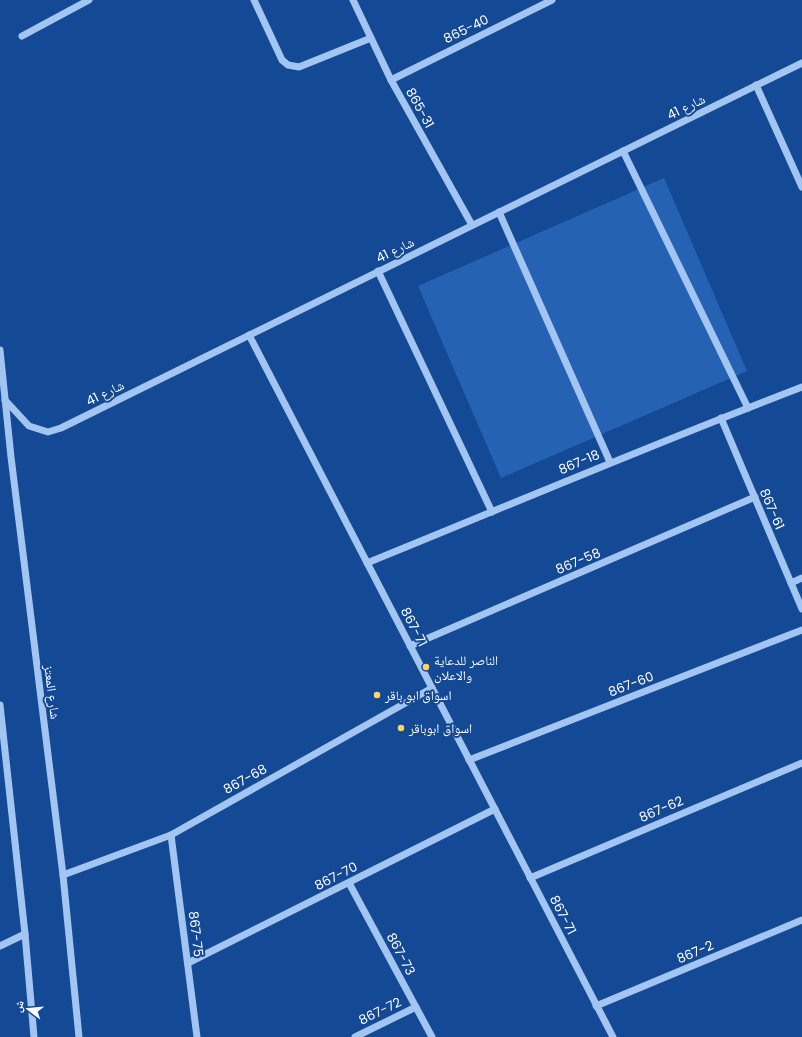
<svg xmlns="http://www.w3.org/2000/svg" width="802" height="1037" font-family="Poppins,'Noto Naskh Arabic',sans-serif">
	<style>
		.green { fill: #2662b4 }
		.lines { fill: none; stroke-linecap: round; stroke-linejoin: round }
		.minor { stroke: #a3c5f2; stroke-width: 7 }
		.poi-dot { fill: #ffd664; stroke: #134995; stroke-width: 1.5 }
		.labels { text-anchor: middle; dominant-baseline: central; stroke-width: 4; stroke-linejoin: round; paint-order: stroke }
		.street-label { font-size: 13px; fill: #fff; stroke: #134995 }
		.poi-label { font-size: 13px; fill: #fff; stroke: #134995; text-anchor: start }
	</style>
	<rect width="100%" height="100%" fill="#134995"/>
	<!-- green -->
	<path class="green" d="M664,178L747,371L501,478L418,286Z"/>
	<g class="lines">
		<!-- minor -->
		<g class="minor">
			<path d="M254,0L282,60L288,65L299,67L371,38"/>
			<path d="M353,0L391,80L472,225"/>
			<path d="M22,36L89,0"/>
			<path d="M391,80L552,0"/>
			<path d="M756,85L802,187"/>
			<path d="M623,151L748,408"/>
			<path d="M499,212L610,462"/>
			<path d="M378,271L492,512"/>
			<path d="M249,335L613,1037"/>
			<path d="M0,350L11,457L63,875L79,1037"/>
			<path d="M5,400L29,426L48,432L61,428L802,63"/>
			<path d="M721,418L802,609"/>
			<path d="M367,563C512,504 656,443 802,387"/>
			<path d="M791,583L802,578"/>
			<path d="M410,646L755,497"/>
			<path d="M0,705L25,934L34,1037"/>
			<path d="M469,760L802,630"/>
			<path d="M171,835L197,1037"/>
			<path d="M63,875L171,835L432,688"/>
			<path d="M530,878L802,763"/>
			<path d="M349,883L432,1037"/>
			<path d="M0,946L25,934"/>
			<path d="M188,963L495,809"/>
			<path d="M596,1006L802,920"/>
			<path d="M355,1037L416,1007"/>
		</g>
	</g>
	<!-- markers -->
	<g class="poi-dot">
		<circle cx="426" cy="667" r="4"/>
		<circle cx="377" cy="695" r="4"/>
		<circle cx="401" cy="728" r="4"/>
	</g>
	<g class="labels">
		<!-- street labels -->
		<g class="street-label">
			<text transform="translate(466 29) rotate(-26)">865-40</text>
			<text transform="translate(686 107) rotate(-26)">شارع 41</text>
			<text transform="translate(420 108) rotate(61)">865-31</text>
			<text transform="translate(395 250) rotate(-26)">شارع 41</text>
			<text transform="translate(105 393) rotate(-26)">شارع 41</text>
			<text transform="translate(579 462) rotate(-23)">867-18</text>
			<text transform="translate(772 509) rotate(67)">867-61</text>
			<text transform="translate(578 561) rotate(-23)">867-58</text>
			<text transform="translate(414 627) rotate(63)">867-71</text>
			<text transform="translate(631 684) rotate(-21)">867-60</text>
			<text transform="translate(52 692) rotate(83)">شارع المعتز</text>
			<text transform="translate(245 779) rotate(-29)">867-68</text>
			<text transform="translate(661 809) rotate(-23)">867-62</text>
			<text transform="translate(336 876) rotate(-27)">867-70</text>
			<text transform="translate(563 915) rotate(63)">867-71</text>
			<text transform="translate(196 934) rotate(83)">867-75</text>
			<text transform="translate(695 952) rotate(-23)">867-2</text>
			<text transform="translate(401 954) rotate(62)">867-73</text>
			<text transform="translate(380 1011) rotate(-26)">867-72</text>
		</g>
		<!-- poi labels -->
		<g class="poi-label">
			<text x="434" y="660">الناصر للدعاية<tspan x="434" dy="15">والاعلان</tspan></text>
			<text x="385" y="695">اسواق ابو باقر</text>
			<text x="409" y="728">اسواق ابوباقر</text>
		</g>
	</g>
	<!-- north arrow -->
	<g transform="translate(28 1009) rotate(286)" stroke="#134995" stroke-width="3" paint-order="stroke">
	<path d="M0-3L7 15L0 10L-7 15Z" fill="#ffffff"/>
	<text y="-6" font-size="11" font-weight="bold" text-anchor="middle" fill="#ffffff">ش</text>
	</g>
</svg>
